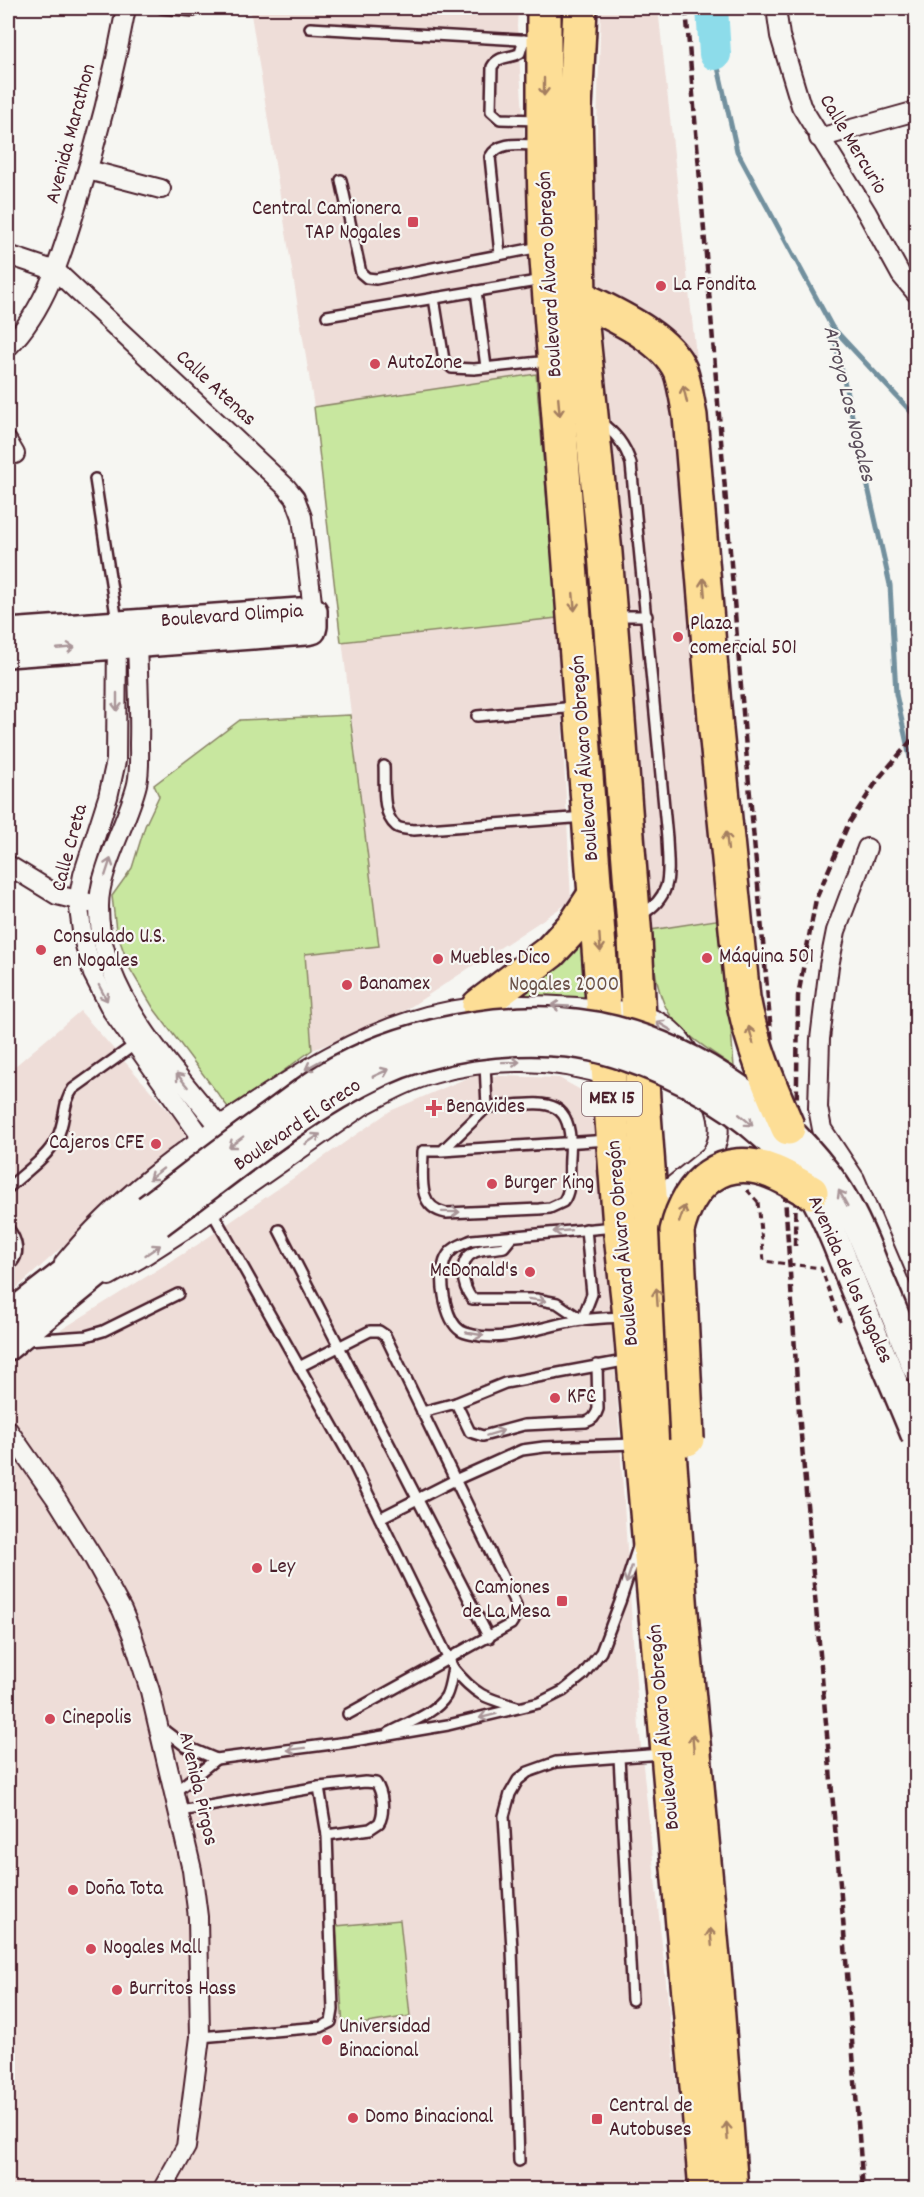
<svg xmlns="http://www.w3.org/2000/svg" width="924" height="2197" font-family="Dekko,sans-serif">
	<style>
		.built { fill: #eeddd8 }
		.green { fill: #c8e79f; stroke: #898365; stroke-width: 1.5 }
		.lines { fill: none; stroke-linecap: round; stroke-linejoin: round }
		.stream { stroke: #72909e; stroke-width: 5 }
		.river { stroke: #8ddcea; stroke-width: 32 }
		.lane-casing { stroke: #4a1f2b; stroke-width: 14 }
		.street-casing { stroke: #4a1f2b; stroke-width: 22 }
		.secondary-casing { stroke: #4a1f2b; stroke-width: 32 }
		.highway-casing { stroke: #4a1f2b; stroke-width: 38 }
		.path { stroke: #4a1f2b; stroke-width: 3; stroke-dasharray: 6 4.5; stroke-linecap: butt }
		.lane { stroke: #f6f6f2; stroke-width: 9 }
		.street { stroke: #f6f6f2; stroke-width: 18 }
		.secondary { stroke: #f6f6f2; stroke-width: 27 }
		.highway { stroke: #fdde96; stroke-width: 33 }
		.rail { stroke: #4a1f2b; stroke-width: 4.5; stroke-dasharray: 9 4.5; stroke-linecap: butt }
		.secondary-bridge-casing { stroke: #4a1f2b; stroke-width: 32; stroke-linecap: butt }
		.highway-bridge-casing { stroke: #4a1f2b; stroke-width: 38; stroke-linecap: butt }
		.path-bridge { stroke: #4a1f2b; stroke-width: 3; stroke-dasharray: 6 4.5; stroke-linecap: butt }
		.secondary-bridge { stroke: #f6f6f2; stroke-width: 27 }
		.highway-bridge { stroke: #fdde96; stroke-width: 33 }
		.oneway { stroke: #a47e60 }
		.oneway2 { stroke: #a99598 }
		.poi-dot { fill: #d1495b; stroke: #f6f6f2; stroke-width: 2 }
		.labels { text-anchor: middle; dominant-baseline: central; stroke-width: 4.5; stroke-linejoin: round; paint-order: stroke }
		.shield { fill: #f6f6f2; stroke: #7e6067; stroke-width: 1.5 }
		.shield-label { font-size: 20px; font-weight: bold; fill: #4a1f2b }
		.street-label { font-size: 21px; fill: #4a1f2b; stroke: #f6f6f2 }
		.poi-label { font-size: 21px; fill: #4a1f2b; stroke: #f6f6f2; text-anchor: start }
		.park-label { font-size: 21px; fill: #6a5148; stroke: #f6f6f2 }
		.water-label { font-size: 22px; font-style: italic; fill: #5b4e5b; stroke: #f6f6f2 }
	</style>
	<rect width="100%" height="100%" fill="#f6f6f2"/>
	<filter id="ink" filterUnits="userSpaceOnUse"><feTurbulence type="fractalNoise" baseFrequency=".0167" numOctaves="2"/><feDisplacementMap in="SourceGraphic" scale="12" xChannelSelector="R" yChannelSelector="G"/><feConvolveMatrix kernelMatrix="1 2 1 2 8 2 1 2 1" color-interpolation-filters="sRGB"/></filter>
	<g filter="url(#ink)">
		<!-- built -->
		<g class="built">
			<path d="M250,8H518L517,26L557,618L571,901L395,1017L313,1050L305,954L379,946L314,407Z"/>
			<path d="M601,8H658L701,401L722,919L641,931L628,596L593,241Z"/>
			<path d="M80,1011L188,1133L8,1296V1072Z"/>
			<path d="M474,1075L559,1078L597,1099L639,1728L688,2189L8,2190V1363L197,1245L390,1111Z"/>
		</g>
		<!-- green -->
		<g class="green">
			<path d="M536,374L557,618L341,642L314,407Z"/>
			<path d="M350,715L379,946L305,954L312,1050L230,1110L154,1009L130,969L116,930L112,896L132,868L145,826L159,796L154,785L240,720Z"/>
			<path d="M722,919L734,1067C714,1053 690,1039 674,1020C654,996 654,959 651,930Z"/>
			<path d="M583,936L595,1014L492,1006Z"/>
			<path d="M400,1920L410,2016L343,2027L336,1926Z"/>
		</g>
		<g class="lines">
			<!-- stream -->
			<g class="stream">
				<path d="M715,54L737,151L832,327L890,585L896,694L916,785"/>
				<path d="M834,329L916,417"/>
			</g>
			<!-- river -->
			<path class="river" d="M712,8L715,54"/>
			<!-- lane casing -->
			<g class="lane-casing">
				<g id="lane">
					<path d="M162,8L193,11"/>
					<path d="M310,28L538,41"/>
					<path d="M524,40L520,53C510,59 498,55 492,67L491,111L500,119L540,120"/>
					<path d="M341,180L361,273L367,278L376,279L540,247"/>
					<path d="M500,254L490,157C499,140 522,145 538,145"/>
					<path d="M476,291L486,367"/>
					<path d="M434,298L444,360L452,368L474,369L549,361"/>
					<path d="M327,316L543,280"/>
					<path d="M599,421C615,433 625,444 631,464L667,838C668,872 675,895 641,915"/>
					<path d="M95,479L117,622"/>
					<path d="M616,616H647"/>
					<path d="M477,716L576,707"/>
					<path d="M384,766C385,783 381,814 396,826C401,830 409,829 414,830L585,817"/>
					<path d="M485,1064L487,1107"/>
					<path d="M442,1151H423C423,1176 416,1207 446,1213L539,1209L550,1208L563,1202C572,1191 569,1171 570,1157C575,1088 537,1105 487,1107L442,1151L609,1140"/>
					<path d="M8,1188C24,1173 47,1158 57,1138C66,1122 62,1103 73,1089L137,1043"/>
					<path d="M211,1210L350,1457L453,1668C475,1695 485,1698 517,1707"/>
					<path d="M615,1227L472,1240C463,1244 451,1247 446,1258C438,1274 444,1320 461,1331C464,1333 470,1334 474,1335C502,1342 542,1327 570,1322C588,1318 606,1318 625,1317"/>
					<path d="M8,1228C17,1240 22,1255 8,1266"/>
					<path d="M279,1230L489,1638"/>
					<path d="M513,1236L504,1247C495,1249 483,1248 475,1252C456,1260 463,1287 472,1299H536L557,1303L582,1320L592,1294L586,1229"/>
					<path d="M27,1340L86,1336L103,1331L178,1294"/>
					<path d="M299,1367L370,1331H379L385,1335L516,1605V1616L511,1624L348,1714"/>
					<path d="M456,1403L470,1432L483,1436L524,1425L586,1422C593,1420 596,1416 598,1409L597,1365"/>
					<path d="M422,1412L456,1403L505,1383L629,1360"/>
					<path d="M380,1518L455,1480L522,1450L544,1447L635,1444"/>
					<path d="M160,1727L185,1746L216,1759L348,1742L448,1725L539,1703L563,1691L583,1675L601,1652L620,1602L638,1547"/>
					<path d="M389,1733C407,1723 435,1714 446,1696C450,1688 451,1678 453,1668"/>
					<path d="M619,1757L632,2000"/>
					<path d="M175,1792L216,1759"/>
					<path d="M180,1811L319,1787L365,1782L376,1783C383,1793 385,1813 379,1823L370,1829L327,1835"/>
					<path d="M200,2037L321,2027L331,2022L333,2010L327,1835L319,1787"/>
					<path d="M519,2161L512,1949L504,1816L510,1794L518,1780L528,1772L556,1762L662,1754"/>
				</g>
			</g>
			<!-- street casing -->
			<g class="street-casing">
				<g id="street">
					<path d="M776,8L780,36L801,106L867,213L901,275L916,293"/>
					<path d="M819,138L916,111"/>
					<path d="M88,170L161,189"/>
					<path d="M8,255L56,271L286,487L295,498L302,517L313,611"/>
					<path d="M8,347C46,309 62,254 77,204C98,139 114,74 126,8"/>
					<path d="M8,442L15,454"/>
					<path d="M117,634L116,761L108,797L83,875L78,901L83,938L93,974L112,1011L202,1138"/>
					<path d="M137,643C138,676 140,710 139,743C139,757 140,771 137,784C128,822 99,868 99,906C98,991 169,1063 219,1126"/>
					<path d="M867,848L836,931L829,966L820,1039L818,1108L822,1129L855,1179L916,1322"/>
					<path d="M8,865L57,895L89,903"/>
					<path d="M650,1204L711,1155C724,1134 719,1114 709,1093"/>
					<path d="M64,1263C116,1199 185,1148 254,1103C304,1070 353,1039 410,1021C465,1003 520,1003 577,1007C609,1009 651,1009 675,1034C683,1041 688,1051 693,1060"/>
					<path d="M109,1276L139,1259L184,1230L362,1106C385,1094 408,1081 433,1074C492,1057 556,1058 613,1078"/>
					<path d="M8,1430L57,1500L94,1559L122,1610L132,1634L150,1691L192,1870L198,1917L200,2037L186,2147L162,2190"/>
				</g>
			</g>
			<!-- secondary casing -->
			<g class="secondary-casing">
				<g id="secondary">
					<path d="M8,633L313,611V626L312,630L306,631L8,653"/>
					<path d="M8,1317L147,1209"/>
					<path d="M8,1346L159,1223"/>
				</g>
			</g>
			<!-- highway casing -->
			<g class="highway-casing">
				<g id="highway">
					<path d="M544,8V160L546,246L620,1226L630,1316L706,2190"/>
					<path d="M580,8L575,108L579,297L605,553L635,938L643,1100L681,1613L716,1991L731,2190"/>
					<path d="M579,297C611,314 665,336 680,370C685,384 687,401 690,416L716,730"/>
					<path d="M479,1006L550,952L575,925L596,893"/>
				</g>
			</g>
			<!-- path -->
			<path class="path" d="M747,1190L758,1202"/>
			<!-- lane -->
			<use href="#lane" class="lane"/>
			<!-- street -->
			<use href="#street" class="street"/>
			<!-- secondary -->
			<use href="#secondary" class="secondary"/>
			<!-- highway -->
			<use href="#highway" class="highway"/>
			<!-- rail -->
			<g class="rail">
				<path d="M686,8L747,761L784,1180L799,1412L843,1919L863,2190"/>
				<path d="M795,1246L798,996L816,899L848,825L879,778L916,735"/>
			</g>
			<!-- secondary-bridge casing -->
			<g class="secondary-bridge-casing">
				<g id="secondary-bridge">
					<path d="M147,1209C188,1178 229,1146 271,1116C293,1100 314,1083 337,1070C414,1028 528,1008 614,1030C701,1052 783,1111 835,1185C852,1210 865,1241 876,1270C890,1302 903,1335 916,1367"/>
					<path d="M159,1223C230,1171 299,1111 379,1073C437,1046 506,1037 569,1043C603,1047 636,1059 667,1073C726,1099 781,1140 814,1196C832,1227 843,1262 857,1295C876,1343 897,1390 916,1437"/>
				</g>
			</g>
			<!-- highway-bridge casing -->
			<g class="highway-bridge-casing">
				<g id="highway-bridge">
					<path d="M716,730L743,998C752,1046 769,1084 788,1128"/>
					<path d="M687,1439L677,1231C688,1184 722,1151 773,1172C786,1177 798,1185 811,1192"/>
				</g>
			</g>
			<!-- path-bridge -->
			<path class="path-bridge" d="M758,1202L764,1261L821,1268L841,1324"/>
			<!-- secondary-bridge -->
			<use href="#secondary-bridge" class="secondary-bridge"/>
			<!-- highway-bridge -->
			<use href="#highway-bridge" class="highway-bridge"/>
		</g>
		<!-- one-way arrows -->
		<defs><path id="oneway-shaft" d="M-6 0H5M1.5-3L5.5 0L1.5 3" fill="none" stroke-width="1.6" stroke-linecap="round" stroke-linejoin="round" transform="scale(1.5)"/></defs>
		<g class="oneway">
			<use href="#oneway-shaft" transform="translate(544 87) rotate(90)"/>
			<use href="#oneway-shaft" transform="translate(685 394) rotate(-103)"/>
			<use href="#oneway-shaft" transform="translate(559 407) rotate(85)"/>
			<use href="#oneway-shaft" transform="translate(704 587) rotate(-95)"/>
			<use href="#oneway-shaft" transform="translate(574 602) rotate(85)"/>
			<use href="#oneway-shaft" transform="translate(727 841) rotate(-96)"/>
			<use href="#oneway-shaft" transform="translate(600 943) rotate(86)"/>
			<use href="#oneway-shaft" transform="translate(751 1035) rotate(-105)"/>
			<use href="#oneway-shaft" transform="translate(682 1214) rotate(-71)"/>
			<use href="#oneway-shaft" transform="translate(657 1297) rotate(-94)"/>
			<use href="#oneway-shaft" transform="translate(693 1743) rotate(-95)"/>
			<use href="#oneway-shaft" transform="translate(711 1937) rotate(-95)"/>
			<use href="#oneway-shaft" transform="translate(727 2131) rotate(-94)"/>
		</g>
		<g class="oneway2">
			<use href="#oneway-shaft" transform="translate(66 648) rotate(-5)"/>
			<use href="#oneway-shaft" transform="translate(117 702) rotate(90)"/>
			<use href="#oneway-shaft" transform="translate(108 867) rotate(-72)"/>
			<use href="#oneway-shaft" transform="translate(103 993) rotate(62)"/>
			<use href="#oneway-shaft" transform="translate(560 1006) rotate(-177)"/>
			<use href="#oneway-shaft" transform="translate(664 1026) rotate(-149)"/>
			<use href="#oneway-shaft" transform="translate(511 1062) rotate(-1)"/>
			<use href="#oneway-shaft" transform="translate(313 1065) rotate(151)"/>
			<use href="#oneway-shaft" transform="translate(381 1073) rotate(-24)"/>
			<use href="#oneway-shaft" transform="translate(182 1080) rotate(-129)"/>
			<use href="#oneway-shaft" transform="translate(746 1120) rotate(40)"/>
			<use href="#oneway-shaft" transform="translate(313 1139) rotate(-34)"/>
			<use href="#oneway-shaft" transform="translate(236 1142) rotate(143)"/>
			<use href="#oneway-shaft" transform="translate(156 1174) rotate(142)"/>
			<use href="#oneway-shaft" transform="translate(843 1198) rotate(-119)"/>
			<use href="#oneway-shaft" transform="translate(451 1212) rotate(1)"/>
			<use href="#oneway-shaft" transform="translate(562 1231) rotate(175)"/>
			<use href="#oneway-shaft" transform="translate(153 1250) rotate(-34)"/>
			<use href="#oneway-shaft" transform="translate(537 1300) rotate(7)"/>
			<use href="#oneway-shaft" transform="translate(475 1334) rotate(10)"/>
			<use href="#oneway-shaft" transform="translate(495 1433) rotate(-17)"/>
			<use href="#oneway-shaft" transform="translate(629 1575) rotate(108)"/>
			<use href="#oneway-shaft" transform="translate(488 1716) rotate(166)"/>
			<use href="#oneway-shaft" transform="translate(296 1749) rotate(173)"/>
		</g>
	</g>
	<!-- markers -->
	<g class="poi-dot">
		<rect x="407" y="216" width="12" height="12" rx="3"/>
		<circle cx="661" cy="286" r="6"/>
		<circle cx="375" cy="364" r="6"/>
		<circle cx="678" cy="637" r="6"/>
		<circle cx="41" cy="950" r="6"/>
		<circle cx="707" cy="958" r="6"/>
		<circle cx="438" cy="959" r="6"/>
		<circle cx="347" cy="985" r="6"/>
		<path d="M431 1099h6v6h6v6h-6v6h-6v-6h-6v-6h6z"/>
		<circle cx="156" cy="1144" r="6"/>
		<circle cx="492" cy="1184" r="6"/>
		<circle cx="530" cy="1272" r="6"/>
		<circle cx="555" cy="1398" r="6"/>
		<circle cx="257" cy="1568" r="6"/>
		<rect x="556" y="1595" width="12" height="12" rx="3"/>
		<circle cx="50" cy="1719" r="6"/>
		<circle cx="73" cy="1890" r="6"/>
		<circle cx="91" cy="1949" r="6"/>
		<circle cx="117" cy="1990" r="6"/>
		<circle cx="327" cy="2040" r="6"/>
		<circle cx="353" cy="2118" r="6"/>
		<rect x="591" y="2113" width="12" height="12" rx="3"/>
	</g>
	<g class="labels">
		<!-- shield labels -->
		<rect class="shield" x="582" y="1082" width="60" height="34" rx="4.5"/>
		<g class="shield-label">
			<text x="612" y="1099">MEX 15</text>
		</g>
		<!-- street labels -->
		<g class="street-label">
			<text transform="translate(72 134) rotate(-75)">Avenida Marathon</text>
			<text transform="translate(852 145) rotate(59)">Calle Mercurio</text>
			<text transform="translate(551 274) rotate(-93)">Boulevard Álvaro Obregón</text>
			<text transform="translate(215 389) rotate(43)">Calle Atenas</text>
			<text transform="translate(232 617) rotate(-4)">Boulevard Olimpia</text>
			<text transform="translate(586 758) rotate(-94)">Boulevard Álvaro Obregón</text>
			<text transform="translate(71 848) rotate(-75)">Calle Creta</text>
			<text transform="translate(298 1126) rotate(-34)">Boulevard El Greco</text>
			<text transform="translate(624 1243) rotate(-95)">Boulevard Álvaro Obregón</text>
			<text transform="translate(849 1280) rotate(66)">Avenida de los Nogales</text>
			<text transform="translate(665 1727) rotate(-95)">Boulevard Álvaro Obregón</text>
			<text transform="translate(197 1789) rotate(77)">Avenida Pirgos</text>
		</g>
		<!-- poi labels -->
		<g class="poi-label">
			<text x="401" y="210" text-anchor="end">Central Camionera<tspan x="401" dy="24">TAP Nogales</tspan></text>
			<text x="673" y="286">La Fondita</text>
			<text x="387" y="364">AutoZone</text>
			<text x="690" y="625">Plaza<tspan x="690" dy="24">comercial 501</tspan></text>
			<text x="53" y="938">Consulado U.S.<tspan x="53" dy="24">en Nogales</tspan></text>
			<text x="719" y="958">Máquina 501</text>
			<text x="450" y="959">Muebles Dico</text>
			<text x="359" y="985">Banamex</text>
			<text x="446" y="1108">Benavides</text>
			<text x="144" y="1144" text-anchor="end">Cajeros CFE</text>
			<text x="504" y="1184">Burger King</text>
			<text x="518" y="1272" text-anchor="end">McDonald's</text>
			<text x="567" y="1398">KFC</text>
			<text x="269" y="1568">Ley</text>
			<text x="550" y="1589" text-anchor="end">Camiones<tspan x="550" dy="24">de La Mesa</tspan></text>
			<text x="62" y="1719">Cinepolis</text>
			<text x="85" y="1890">Doña Tota</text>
			<text x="103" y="1949">Nogales Mall</text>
			<text x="129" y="1990">Burritos Hass</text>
			<text x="339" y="2028">Universidad<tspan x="339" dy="24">Binacional</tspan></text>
			<text x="609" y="2107">Central de<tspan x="609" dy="24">Autobuses</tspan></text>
			<text x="365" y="2118">Domo Binacional</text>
		</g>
		<!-- park labels -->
		<g class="park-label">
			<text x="564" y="986">Nogales 2000</text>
		</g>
		<!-- water labels -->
		<g class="water-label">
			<text transform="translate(848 404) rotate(76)">Arroyo Los Nogales</text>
		</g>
	</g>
	<!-- margin -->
	<rect width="924" height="2197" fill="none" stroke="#f6f6f2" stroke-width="30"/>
	<rect x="15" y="15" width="894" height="2167" fill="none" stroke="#4a1f2b" stroke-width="2" filter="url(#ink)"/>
</svg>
